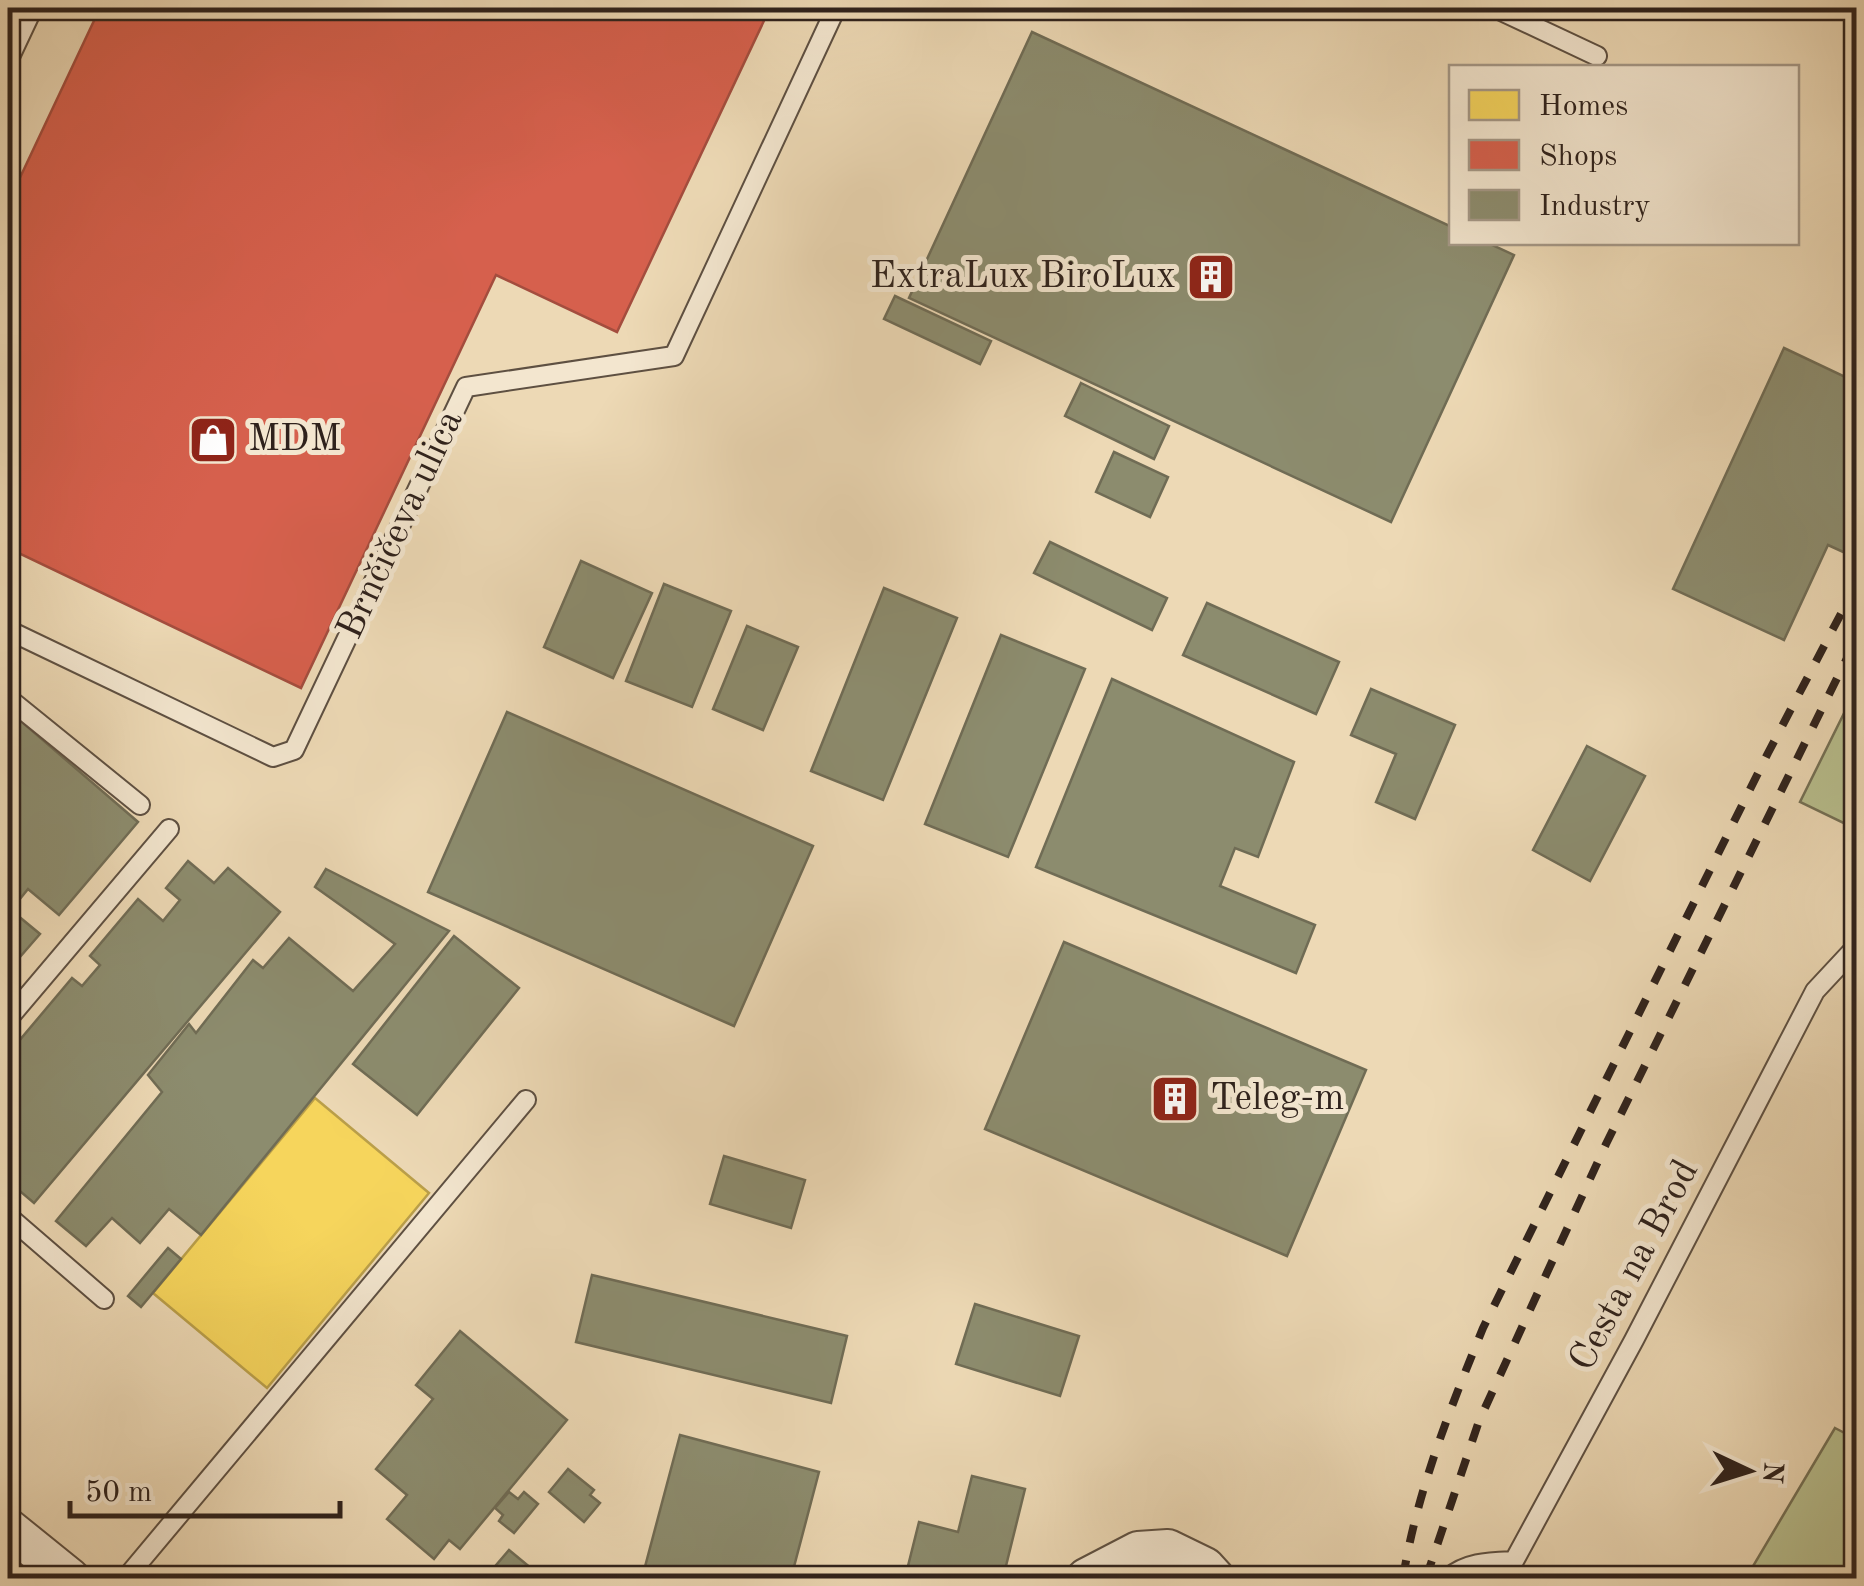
<svg xmlns="http://www.w3.org/2000/svg" width="1864" height="1586" font-family="'Old Standard TT',serif">
	<style>
		.green { fill: #b8bf8e; stroke: #747055; stroke-width: 2.5 }
		.homes { fill: #f6d55c; stroke: #ba9f49; stroke-width: 2.5 }
		.shops { fill: #d6604d; stroke: #a44d3e; stroke-width: 2.5 }
		.industry { fill: #8c8c6e; stroke: #706c55; stroke-width: 2.5 }
		.lines { fill: none; stroke-linecap: round; stroke-linejoin: round }
		.lane-casing { stroke: #5e5042; stroke-width: 22 }
		.street-casing { stroke: #5e5042; stroke-width: 42 }
		.lane { stroke: #f3e6cf; stroke-width: 18 }
		.street { stroke: #f3e6cf; stroke-width: 38 }
		.rail { stroke: #2f221c; stroke-width: 8; stroke-dasharray: 18 18; stroke-linecap: butt }
		.labels { text-anchor: middle; dominant-baseline: central; stroke-width: 10; stroke-linejoin: round; paint-order: stroke }
		.poi-label { font-size: 38px; fill: #2f221c; stroke: #f3e6cf; text-anchor: start }
		.street-label { font-size: 38px; fill: #2f221c; stroke: #f3e6cf }
	</style>
	<rect width="100%" height="100%" fill="#edd9b5"/>
	<filter id="stains"><feTurbulence type="fractalNoise" baseFrequency=".002" numOctaves="4"/><feColorMatrix values="0 0 0 0 .2 0 0 0 0 .09 0 0 0 0 .02 0 0 0 .5 -.17"/></filter>
	<radialGradient id="worn" r=".72"><stop offset=".6" stop-color="#630" stop-opacity="0"/><stop offset="1" stop-color="#630" stop-opacity=".3"/></radialGradient>
	<!-- green -->
	<g class="green">
		<path d="M1856,689V829L1800,802Z"/>
		<path d="M1835,1428L1856,1439V1578H1746Z"/>
	</g>
	<!-- homes -->
	<path class="homes" d="M315,1098L429,1193L267,1388L153,1293Z"/>
	<!-- shops -->
	<path class="shops" d="M100,8H770L617,332L496,275L301,688L8,548V203Z"/>
	<!-- industry -->
	<g class="industry">
		<path d="M1032,32L1452,227V242H1486L1514,255L1391,522L909,298Z"/>
		<path d="M895,296L991,341L980,364L884,319Z"/>
		<path d="M1784,348L1856,382V484L1848,502L1856,505V547L1852,556L1828,545L1784,640L1673,589Z"/>
		<path d="M1081,383L1169,426L1154,459L1065,416Z"/>
		<path d="M1114,452L1168,477L1150,517L1096,492Z"/>
		<path d="M1050,542L1167,598L1152,630L1034,573Z"/>
		<path d="M581,561L652,593L613,678L544,647Z"/>
		<path d="M664,584L731,611L692,707L626,681Z"/>
		<path d="M884,588L957,618L883,800L811,771Z"/>
		<path d="M1207,603L1339,662L1316,714L1183,655Z"/>
		<path d="M747,626L798,647L763,730L713,709Z"/>
		<path d="M1001,635L1085,669L1008,857L925,824Z"/>
		<path d="M1112,679L1294,762L1258,857L1235,848L1220,886L1315,925L1296,973L1036,867Z"/>
		<path d="M1371,689L1455,725L1415,819L1376,802L1396,754L1351,735Z"/>
		<path d="M8,710L138,822L59,915L28,889L11,910L40,934L13,965L8,960Z"/>
		<path d="M507,712L813,846L734,1026L428,892Z"/>
		<path d="M1587,746L1645,776L1590,881L1533,850Z"/>
		<path d="M188,861L214,883L228,868L280,912L34,1203L8,1181V1054L72,978L82,986L100,965L90,956L138,899L163,921L180,900L166,888Z"/>
		<path d="M326,869L449,931L201,1235L169,1209L140,1243L112,1218L86,1246L56,1221L162,1092L148,1075L189,1024L196,1033L253,960L263,968L289,938L353,991L395,944L315,887Z"/>
		<path d="M454,936L519,988L417,1115L353,1064Z"/>
		<path d="M1064,942L1366,1070L1287,1256L985,1129Z"/>
		<path d="M724,1156L805,1180L791,1228L710,1204Z"/>
		<path d="M168,1248L181,1259L141,1307L128,1296Z"/>
		<path d="M592,1275L847,1336L831,1403L576,1342Z"/>
		<path d="M975,1304L1079,1336L1060,1396L956,1364Z"/>
		<path d="M460,1331L567,1420L460,1549L449,1540L434,1559L387,1519L407,1495L376,1469L433,1399L416,1385Z"/>
		<path d="M680,1435L819,1472L791,1578H642Z"/>
		<path d="M568,1469L594,1490L590,1495L600,1503L584,1522L549,1492Z"/>
		<path d="M972,1476L1025,1489L1003,1578H905L919,1522L958,1532Z"/>
		<path d="M509,1492L518,1499L524,1492L538,1504L514,1533L499,1521L503,1515L495,1508Z"/>
		<path d="M509,1550L543,1578H485Z"/>
	</g>
	<g class="lines">
		<!-- lane casing -->
		<g class="lane-casing">
			<g id="lane">
				<path d="M1495,8L1597,56"/>
				<path d="M8,61L33,8"/>
				<path d="M8,630L273,757L294,750L466,387L674,356L836,8"/>
				<path d="M8,698L140,805"/>
				<path d="M8,1019L169,829"/>
				<path d="M8,1216L104,1299"/>
				<path d="M126,1578L526,1100"/>
				<path d="M1448,1578C1467,1562 1489,1562 1514,1561L1634,1340L1815,991L1856,947"/>
			</g>
		</g>
		<!-- street casing -->
		<g class="street-casing">
			<g id="street">
				<path d="M8,1528L70,1578"/>
				<path d="M1086,1578L1138,1551L1168,1549L1205,1567L1215,1578"/>
			</g>
		</g>
		<!-- lane -->
		<use href="#lane" class="lane"/>
		<!-- street -->
		<use href="#street" class="street"/>
		<!-- rail -->
		<g class="rail">
			<path d="M1403,1578C1417,1491 1450,1409 1483,1328L1768,753L1856,585"/>
			<path d="M1426,1578L1479,1421L1606,1144L1856,640"/>
		</g>
	</g>
	<!-- icons -->
	<defs>
		<g id="building-square" transform="scale(2.5)"><rect x="-9" y="-9" width="18" height="18" rx="4" fill="#8f2418" stroke="#f3e6cf"/><path d="M-4-6H4V6H1V3H-1V6H-4ZM-2.5-4.3h1.7v1.8h-1.7ZM.8-4.3h1.7v1.8H.8ZM-2.5-1h1.7V.8h-1.7ZM.8-1h1.7V.8H.8Z" fill="#fff"/></g>
		<g id="shop-square" transform="scale(2.5)"><rect x="-9" y="-9" width="18" height="18" rx="4" fill="#8f2418" stroke="#f3e6cf"/><path d="M-5-2.5h2.3a2.7 3.5 0 0 1 5.4 0H5L5.5 6h-11ZM-1.5-2.5h3a1.5 2.3 0 0 0-3 0Z" fill="#fff"/></g>
	</defs>
	<g fill-rule="evenodd">
		<use href="#building-square" x="1211" y="277"/>
		<use href="#shop-square" x="213" y="440"/>
		<use href="#building-square" x="1175" y="1099"/>
	</g>
	<g class="labels">
		<!-- poi labels -->
		<g class="poi-label">
			<text x="1176" y="277" text-anchor="end">ExtraLux BiroLux</text>
			<text x="248" y="440">MDM</text>
			<text x="1210" y="1099">Teleg-m</text>
		</g>
		<!-- street labels -->
		<g class="street-label">
			<text transform="translate(401 525) rotate(-65)">Brnčičeva ulica</text>
			<text transform="translate(1635 1266) rotate(-62)">Cesta na Brod</text>
		</g>
	</g>
	<!-- margin -->
	<rect width="1864" height="1586" fill="none" stroke="#edd9b5" stroke-width="40"/>
	<rect x="10" y="10" width="1844" height="1566" fill="none" stroke="#2f221c" stroke-width="5"/>
	<rect x="20" y="20" width="1824" height="1546" fill="none" stroke="#2f221c" stroke-width="2.5"/>
	<!-- legend -->
	<rect x="1449" y="65" width="350" height="180" fill="#f3e6cf" stroke="#a59887" stroke-width="2.5"/>
	<rect x="1469" y="90" width="50" height="30" fill="#f6d55c" stroke="#a59887" stroke-width="2.5"/>
	<text x="1539" y="115" font-size="30" fill="#2f221c">Homes</text>
	<rect x="1469" y="140" width="50" height="30" fill="#d6604d" stroke="#a59887" stroke-width="2.5"/>
	<text x="1539" y="165" font-size="30" fill="#2f221c">Shops</text>
	<rect x="1469" y="190" width="50" height="30" fill="#8c8c6e" stroke="#a59887" stroke-width="2.5"/>
	<text x="1539" y="215" font-size="30" fill="#2f221c">Industry</text>
	<!-- north arrow -->
	<g transform="translate(1749 1471) rotate(94)" stroke="#f3e6cf" stroke-width="8" paint-order="stroke">
	<path d="M0-8L18 38L0 25L-18 38Z" fill="#2f221c"/>
	<text y="-15" font-size="28" font-weight="bold" text-anchor="middle" fill="#2f221c">N</text>
	</g>
	<!-- scale -->
	<path d="M70 1501v15h270v-15" fill="none" stroke="#2f221c" stroke-width="5"/>
	<text x="85" y="1501" font-size="30" fill="#2f221c" stroke="#f3e6cf" stroke-width="8" paint-order="stroke">50 m</text>
	<rect width="100%" height="100%" filter="url(#stains)"/>
	<rect width="100%" height="100%" fill="url(#worn)"/>
</svg>
